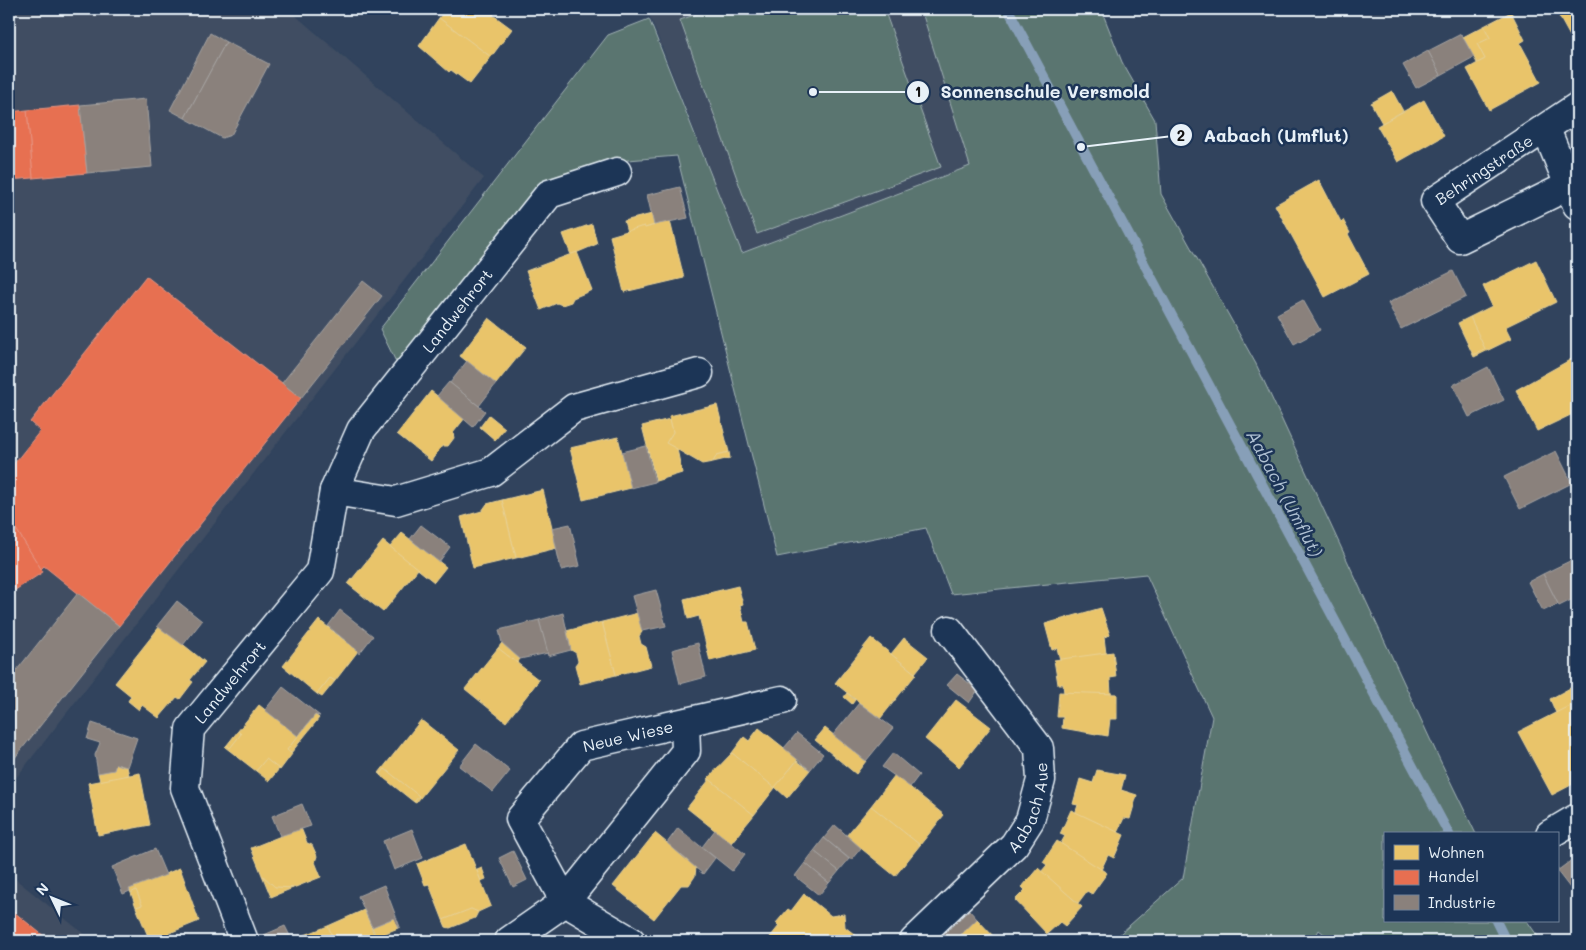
<svg xmlns="http://www.w3.org/2000/svg" width="1586" height="950" font-family="Mali,sans-serif">
	<style>
		.built { fill: #3f4d62 }
		.green { fill: #5a7470; stroke: #a1b2b4 }
		.homes { fill: #e9c46a; stroke: #e9d295 }
		.shops { fill: #e76f51; stroke: #e79683 }
		.industry { fill: #8a817c; stroke: #a6a3a1 }
		.lines { fill: none; stroke-linecap: round; stroke-linejoin: round }
		.stream { stroke: #879fb8; stroke-width: 10 }
		.minor-casing { stroke: #e8f1f8; stroke-width: 31 }
		.minor { stroke: #1d3557; stroke-width: 28 }
		.labels { text-anchor: middle; dominant-baseline: central; stroke-width: 5; stroke-linejoin: round; paint-order: stroke }
		.street-label { font-size: 16px; fill: #e8f1f8; stroke: #1d3557 }
		.water-label { font-size: 18px; font-style: italic; fill: #b0c1d3; stroke: #1d3557 }
		.leader { fill: none; stroke: #e8f1f8; stroke-width: 2 }
		.callout-dot { fill: #e8f1f8; stroke: #1d3557; stroke-width: 2 }
		.mark-label { font-size: 15px; text-anchor: middle; font-weight: bold; fill: #111 }
		.callout-label { font-size: 18px; text-anchor: middle; font-weight: bold; fill: #e8f1f8; stroke: #1d3557; stroke-width: 5; stroke-linejoin: round; paint-order: stroke }
	</style>
	<rect width="100%" height="100%" fill="#31435d"/>
	<filter id="ink" filterUnits="userSpaceOnUse"><feTurbulence type="fractalNoise" baseFrequency=".02" numOctaves="2"/><feDisplacementMap in="SourceGraphic" scale="10" xChannelSelector="R" yChannelSelector="G"/><feConvolveMatrix kernelMatrix="1 2 1 2 8 2 1 2 1" color-interpolation-filters="sRGB"/></filter>
	<g filter="url(#ink)">
		<!-- built -->
		<g class="built">
			<path d="M9,9H288L484,178L9,787Z"/>
			<path d="M647,9H921L971,166L742,253Z"/>
			<path d="M9,874L93,941H9Z"/>
		</g>
		<!-- green -->
		<g class="green">
			<path d="M711,9H884L941,167L757,234L680,20Z"/>
			<path d="M921,9H1101L1122,62L1155,120L1161,194L1256,364L1437,754L1476,834H1385V921H1527L1541,941H1333L1319,930L1313,941H1112L1183,878L1212,717L1146,574L951,594L926,528L777,557L677,156L628,160L545,186L398,366L380,329L608,35L649,19L742,253L970,166Z"/>
		</g>
		<!-- homes -->
		<g class="homes">
			<path d="M446,9H489L495,13L493,15L512,29L491,57L439,18Z"/>
			<path d="M1555,9H1577V49Z"/>
			<path d="M1511,12L1525,40L1520,43L1541,82L1489,110L1467,69L1485,59L1477,44L1490,38L1484,26Z"/>
			<path d="M439,18L491,57L470,84L451,70L449,72L419,46Z"/>
			<path d="M1484,26L1490,38L1477,44L1485,59L1477,63L1463,37Z"/>
			<path d="M1392,91L1403,111L1382,123L1371,103Z"/>
			<path d="M1424,100L1444,136L1398,162L1377,126Z"/>
			<path d="M1319,180L1341,222L1343,220L1350,233L1348,234L1369,274L1325,297L1275,205Z"/>
			<path d="M652,214L654,225L645,228L644,226L627,232L624,221Z"/>
			<path d="M670,221L684,278L624,292L610,236L644,226L645,228Z"/>
			<path d="M592,224L597,244L571,255L563,234Z"/>
			<path d="M577,252L592,290L573,298L571,302L562,305L557,303L541,310L526,271Z"/>
			<path d="M1536,260L1556,302L1505,327L1511,339L1474,357L1473,355L1485,349L1470,317L1492,306L1483,286Z"/>
			<path d="M1470,317L1485,349L1473,355L1458,323Z"/>
			<path d="M489,318L526,347L496,384L460,356Z"/>
			<path d="M1577,356V412L1537,431L1516,390Z"/>
			<path d="M431,391L465,418L453,433L454,438L448,446H442L431,461L397,434Z"/>
			<path d="M717,405L729,452L717,455L713,462L702,464L666,443L673,432L669,416Z"/>
			<path d="M489,415L505,428L495,440L480,427Z"/>
			<path d="M670,419L673,432L666,443L677,449L682,473L656,481L642,426Z"/>
			<path d="M618,437L631,488L583,500L570,448Z"/>
			<path d="M729,452L730,458L713,462L717,455Z"/>
			<path d="M543,490L557,548L516,558L502,500Z"/>
			<path d="M502,500L516,558L473,568L461,517L482,511L487,504Z"/>
			<path d="M402,533L446,567L434,582L390,547Z"/>
			<path d="M383,541L418,569L383,612L348,584Z"/>
			<path d="M738,586L743,604L740,605L744,622H748L755,650L710,661L699,616L688,619L684,599Z"/>
			<path d="M1101,608L1110,635L1104,637L1106,654L1060,660L1057,648L1052,650L1045,624Z"/>
			<path d="M638,613L642,632L639,636L641,644L646,647L651,666L616,675L602,622Z"/>
			<path d="M319,620L358,651L335,681L330,678L317,694L283,666Z"/>
			<path d="M602,622L616,675L580,684L575,665L578,661L576,653L571,650L566,631Z"/>
			<path d="M160,626L205,662L190,680L193,682L180,699L177,697L159,718L142,705L139,710L128,701L131,696L115,683Z"/>
			<path d="M871,638L916,674L880,719L835,683Z"/>
			<path d="M904,638L928,657L915,673L891,654Z"/>
			<path d="M502,643L520,659L517,663L498,648Z"/>
			<path d="M498,648L539,680L506,722L465,689Z"/>
			<path d="M1113,652L1116,677L1110,678L1111,694L1064,693L1063,684H1058L1054,660Z"/>
			<path d="M330,678L335,681L322,697L317,694Z"/>
			<path d="M1572,687L1577,702L1556,713L1550,699Z"/>
			<path d="M1059,692L1117,694V719H1110L1108,736L1062,728L1063,717H1057Z"/>
			<path d="M847,693L855,700L852,704L844,697Z"/>
			<path d="M956,700L991,727L959,767L925,739Z"/>
			<path d="M1577,702V782L1552,795L1518,732Z"/>
			<path d="M259,705L298,736L287,750L292,754L280,770L266,759L256,771L225,747L227,745L230,748L241,734L238,731Z"/>
			<path d="M315,715L319,718L291,753L287,750Z"/>
			<path d="M421,720L459,750L416,803L414,802L419,796L385,769L380,775L379,773Z"/>
			<path d="M759,728L798,759L775,788L732,753L744,737L749,741Z"/>
			<path d="M825,728L866,761L856,774L815,740Z"/>
			<path d="M238,731L241,734L230,748L227,745Z"/>
			<path d="M732,753L775,788L754,815L708,778Z"/>
			<path d="M266,759L279,769L269,781L256,771Z"/>
			<path d="M797,761L810,770L787,798L775,787Z"/>
			<path d="M116,764L127,767L129,775L100,781L98,773L114,770Z"/>
			<path d="M385,769L419,796L414,802L380,775Z"/>
			<path d="M1097,770L1125,775L1121,790L1137,795L1130,819L1124,818L1117,833L1075,814L1078,805L1073,804L1080,779L1093,783Z"/>
			<path d="M140,773L150,825L98,835L88,783Z"/>
			<path d="M895,775L944,815L920,845L871,806Z"/>
			<path d="M708,778L754,815L731,843L687,808L709,780Z"/>
			<path d="M871,806L920,845L895,876L846,836Z"/>
			<path d="M1071,810L1124,835L1114,858L1108,855L1101,870L1060,845L1065,836L1060,834Z"/>
			<path d="M301,828L307,843L312,845L317,856L315,862L321,877L293,888L275,887L262,875L251,848Z"/>
			<path d="M655,833L696,867L695,876L689,885H681L654,919L613,886Z"/>
			<path d="M1057,841L1107,873L1092,894L1087,891L1078,903L1041,872L1047,865L1043,862Z"/>
			<path d="M466,844L491,906L478,912L471,909L443,920L429,884L425,885L417,864Z"/>
			<path d="M180,868L199,921L150,941L136,907L142,905L136,890L131,893L129,889Z"/>
			<path d="M482,868L486,879L481,881L477,870Z"/>
			<path d="M1038,868L1082,907L1065,926L1060,922L1047,934L1015,900L1025,890L1022,887Z"/>
			<path d="M262,875L275,887L293,888L271,897Z"/>
			<path d="M136,890L142,905L136,907L131,893Z"/>
			<path d="M804,894L831,916L844,914L845,927L863,941H767L779,926L776,923L788,909L791,911Z"/>
			<path d="M471,909L478,912L475,918L450,928L446,927L443,920Z"/>
			<path d="M364,910L377,941H334L328,926Z"/>
			<path d="M394,918L398,928L376,937L372,927Z"/>
			<path d="M977,919L995,938L992,941H954Z"/>
			<path d="M328,926L334,941H290L292,940Z"/>
		</g>
		<!-- shops -->
		<g class="shops">
			<path d="M80,105L87,173L33,178L27,110Z"/>
			<path d="M27,110L33,178L9,180V112Z"/>
			<path d="M146,276L301,398L119,626L44,566L41,569L9,518V470L40,431L30,422Z"/>
			<path d="M9,518L43,572L9,594Z"/>
			<path d="M9,908L50,941H9Z"/>
		</g>
		<!-- industry -->
		<g class="industry">
			<path d="M210,33L226,42L185,118L170,110Z"/>
			<path d="M1461,34L1474,57L1441,75L1428,51Z"/>
			<path d="M226,42L269,64L231,135L222,138L185,118Z"/>
			<path d="M1428,51L1441,75L1416,88L1403,65Z"/>
			<path d="M146,99L152,167L87,173L80,105Z"/>
			<path d="M680,187L688,218L654,225L647,195Z"/>
			<path d="M1453,271L1466,297L1401,329L1388,303Z"/>
			<path d="M363,281L382,296L301,398L282,383Z"/>
			<path d="M1303,300L1320,330L1294,344L1277,314Z"/>
			<path d="M467,361L496,384L479,406L450,383Z"/>
			<path d="M1488,367L1504,400L1469,417L1453,385Z"/>
			<path d="M449,382L485,411L473,427L437,396Z"/>
			<path d="M646,446L655,482L631,488L622,452Z"/>
			<path d="M1556,451L1572,483L1520,509L1504,477Z"/>
			<path d="M570,524L580,566L561,570L552,528Z"/>
			<path d="M421,525L450,547L439,562L410,539Z"/>
			<path d="M1574,559L1577,566V597L1559,606L1543,574Z"/>
			<path d="M1543,574L1558,604L1543,611L1528,582Z"/>
			<path d="M656,590L666,626L642,631L632,596Z"/>
			<path d="M78,593L119,626L10,764L9,680Z"/>
			<path d="M177,601L202,621L183,645L157,626Z"/>
			<path d="M340,610L373,636L359,654L358,651L328,626Z"/>
			<path d="M563,613L571,650L548,656L539,620Z"/>
			<path d="M539,620L548,653L520,659L502,643L499,630Z"/>
			<path d="M698,643L706,677L680,684L672,650Z"/>
			<path d="M957,674L978,690L969,703L947,685Z"/>
			<path d="M1577,685V698L1572,687Z"/>
			<path d="M283,687L320,716L315,715L298,736L265,710Z"/>
			<path d="M859,703L893,728L866,761L833,735Z"/>
			<path d="M92,723L137,738L127,767L116,764L114,770L98,773L95,755L100,743L87,739Z"/>
			<path d="M797,733L823,754L810,770L784,748Z"/>
			<path d="M476,744L510,771L493,792L459,766Z"/>
			<path d="M893,753L919,775L910,787L882,767Z"/>
			<path d="M302,804L311,826L280,836L272,816Z"/>
			<path d="M835,825L861,848L851,860L824,838Z"/>
			<path d="M678,828L715,858L703,874L667,843Z"/>
			<path d="M412,829L423,858L394,870L383,841Z"/>
			<path d="M715,830L745,854L732,871L702,847Z"/>
			<path d="M824,838L849,859L839,871L814,851Z"/>
			<path d="M155,849L166,875L129,889L130,891L123,894L112,867Z"/>
			<path d="M513,851L527,880L513,887L499,858Z"/>
			<path d="M814,851L839,871L829,883L805,863Z"/>
			<path d="M1577,856V897L1557,871Z"/>
			<path d="M805,863L829,883L819,895L795,876Z"/>
			<path d="M384,885L400,927L398,928L394,918L372,927L358,896Z"/>
			<path d="M969,910L977,919L954,941H937Z"/>
			<path d="M285,926L292,940L267,941L264,935Z"/>
		</g>
		<g class="lines">
			<!-- stream -->
			<g class="stream">
				<path d="M1008,9L1449,834"/>
				<path d="M1496,921L1506,941"/>
			</g>
			<!-- minor casing -->
			<g class="minor-casing">
				<g id="minor">
					<path d="M1546,129L1577,205"/>
					<path id="s1" d="M1568,186L1460,239L1435,201L1577,107"/>
					<path id="s2" d="M334,491L361,430L549,194L617,172"/>
					<path id="s3" d="M685,723L686,751L565,902L520,819L581,746L782,700"/>
					<path d="M1550,834L1577,818"/>
					<path id="s4" d="M244,941L185,788L190,729L320,571L334,491L396,501L491,472L574,408L699,373"/>
					<path d="M509,941L565,902L631,941"/>
					<path id="s5" d="M914,941L1014,845L1030,820L1041,780L1039,748L949,630"/>
				</g>
			</g>
			<!-- minor -->
			<use href="#minor" class="minor"/>
		</g>
	</g>
	<g class="labels">
		<!-- street labels -->
		<g class="street-label">
			<text stroke="none"><textPath href="#s1" startOffset="224">Behringstraße</textPath></text>
			<text stroke="none"><textPath href="#s2" startOffset="220">Landwehrort</textPath></text>
			<text stroke="none"><textPath href="#s4" startOffset="285">Landwehrort</textPath></text>
			<text stroke="none"><textPath href="#s3" startOffset="459">Neue Wiese</textPath></text>
			<text stroke="none"><textPath href="#s5" startOffset="180">Aabach Aue</textPath></text>
		</g>
		<!-- water labels -->
		<g class="water-label">
			<text transform="translate(1285 493) rotate(62)">Aabach (Umflut)</text>
		</g>
	</g>
	<!-- callouts -->
	<path class="leader" d="M813 92L918 92M1081 147L1181 135"/>
	<g class="callout-dot">
		<circle cx="813" cy="92" r="5"/>
		<circle cx="1081" cy="147" r="5"/>
		<circle cx="918" cy="92" r="12"/>
		<circle cx="1181" cy="135" r="12"/>
	</g>
	<g class="mark-label">
		<text x="918" y="97">1</text>
		<text x="1181" y="141">2</text>
	</g>
	<g class="callout-label">
		<text x="1045" y="98">Sonnenschule Versmold</text>
		<text x="1276" y="142">Aabach (Umflut)</text>
	</g>
	<!-- margin -->
	<rect width="1586" height="950" fill="none" stroke="#1d3557" stroke-width="30"/>
	<rect x="15" y="15" width="1556" height="920" fill="none" stroke="#e8f1f8" stroke-width="2" filter="url(#ink)"/>
	<!-- legend -->
	<rect x="1384" y="832" width="175" height="90" fill="#1d3557" stroke="#6e8097"/>
	<rect x="1394" y="845" width="25" height="15" fill="#e9c46a" stroke="#6e8097"/>
	<text x="1428" y="858" font-size="15" fill="#e8f1f8">Wohnen</text>
	<rect x="1394" y="870" width="25" height="15" fill="#e76f51" stroke="#6e8097"/>
	<text x="1428" y="882" font-size="15" fill="#e8f1f8">Handel</text>
	<rect x="1394" y="895" width="25" height="15" fill="#8a817c" stroke="#6e8097"/>
	<text x="1428" y="908" font-size="15" fill="#e8f1f8">Industrie</text>
	<!-- north arrow -->
	<g transform="translate(52 898) rotate(313)" stroke="#1d3557" stroke-width="4" paint-order="stroke">
	<path d="M0-4L9 19L0 12L-9 19Z" fill="#e8f1f8"/>
	<text y="-8" font-size="14" font-weight="bold" text-anchor="middle" fill="#e8f1f8">N</text>
	</g>
</svg>
